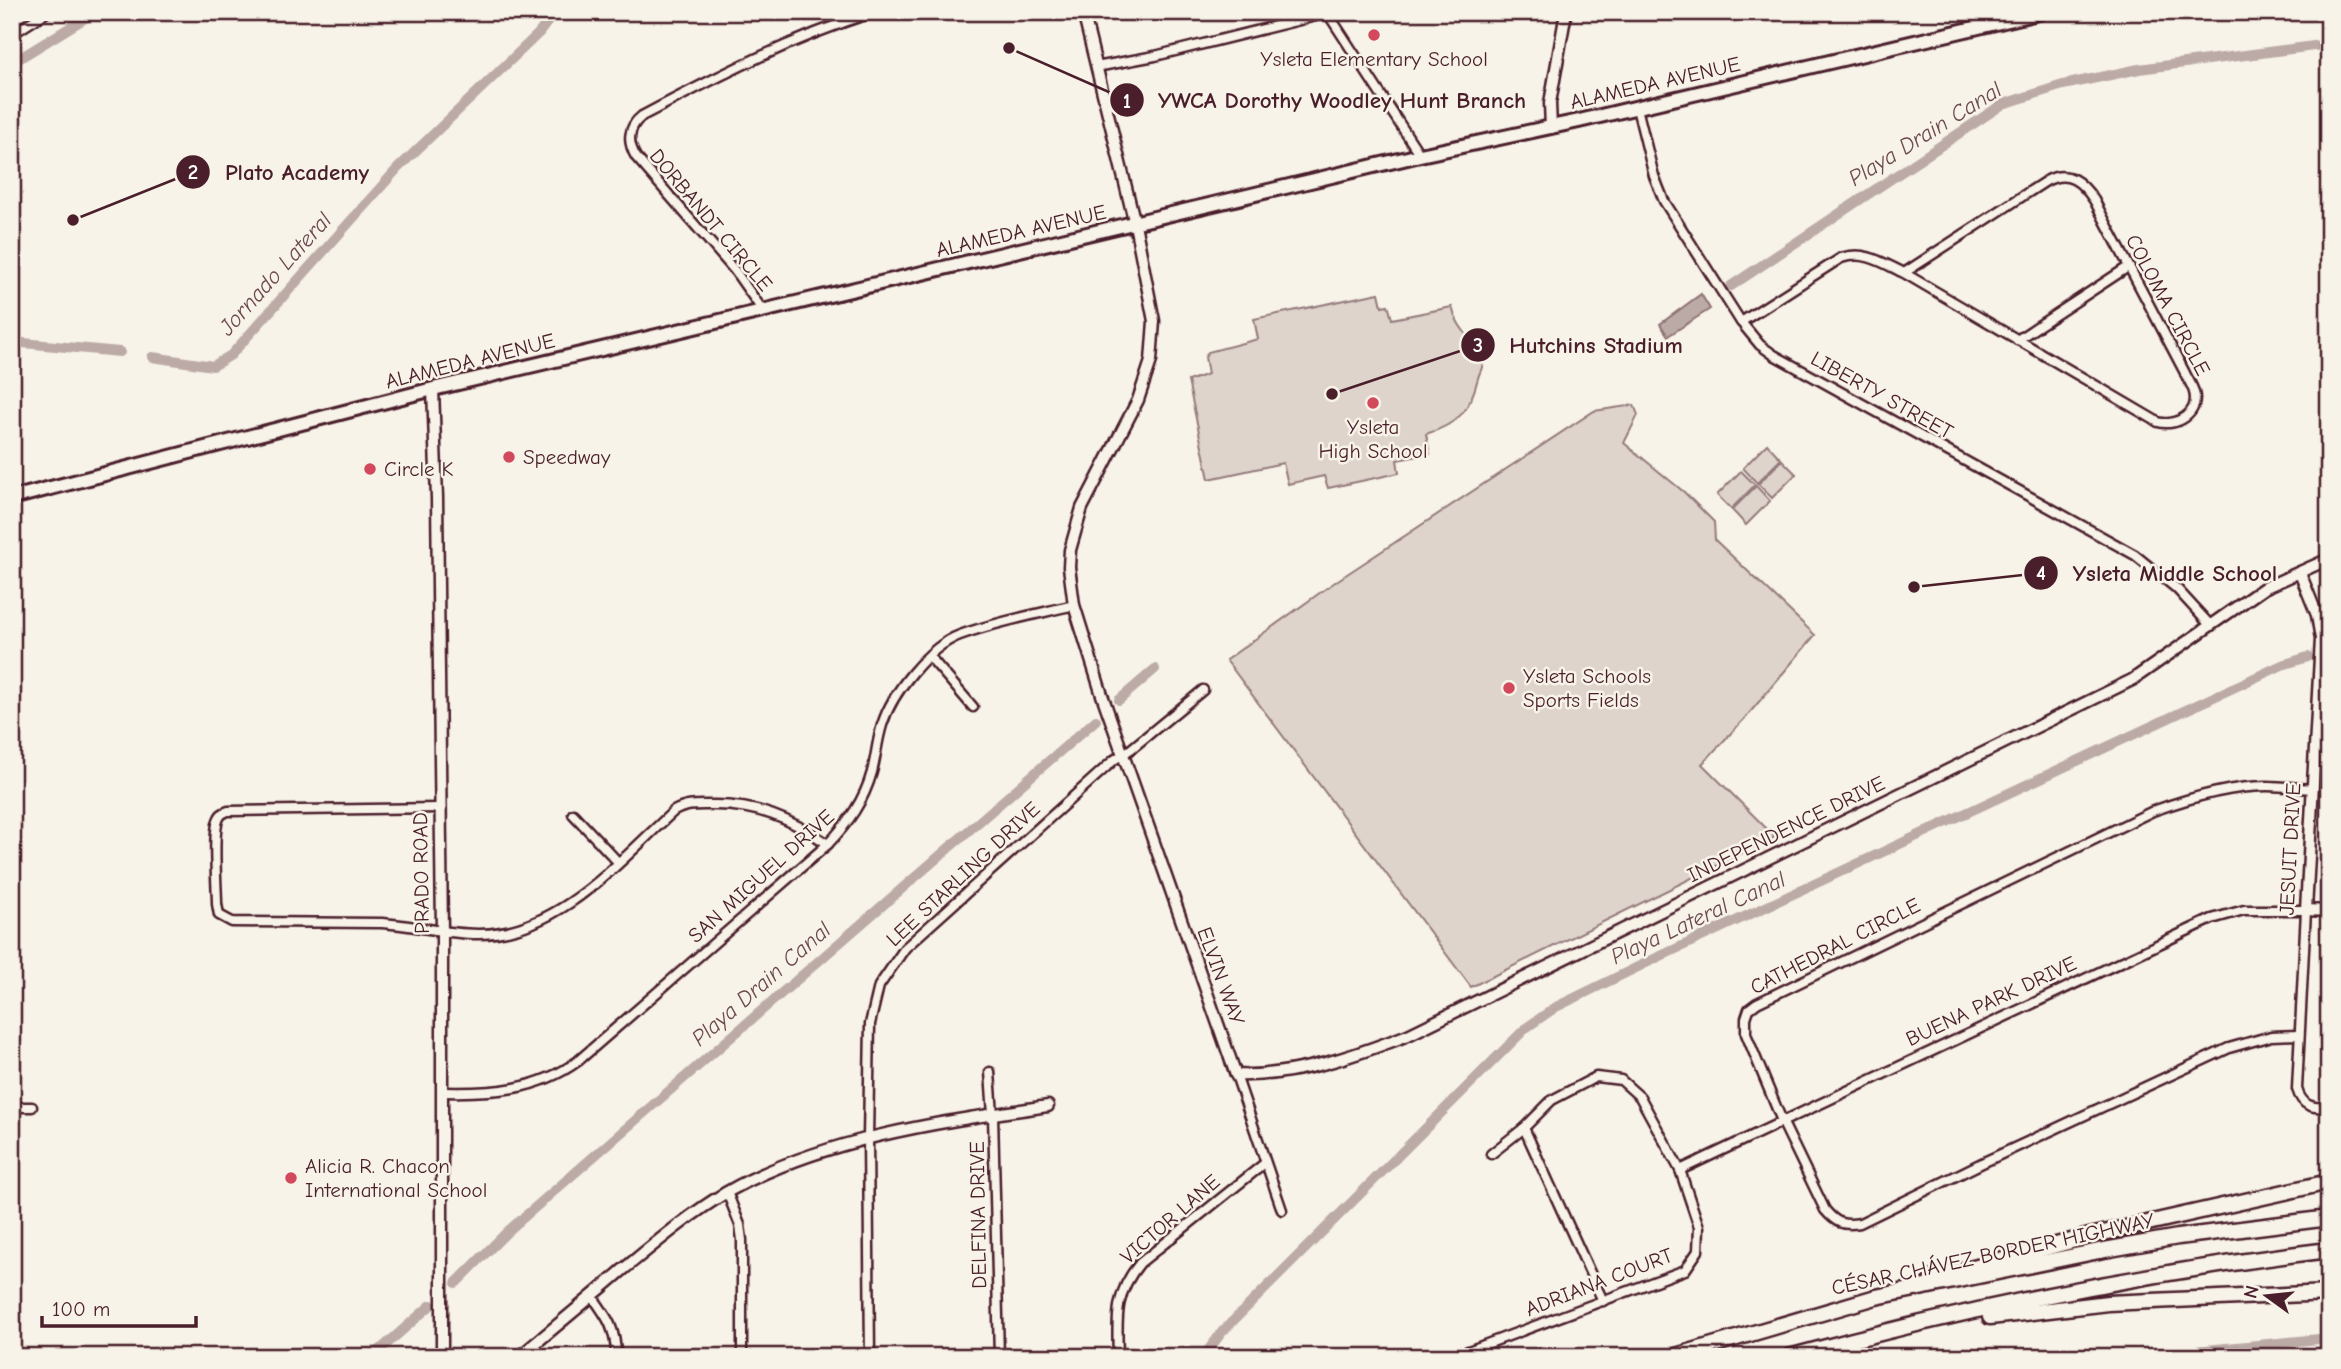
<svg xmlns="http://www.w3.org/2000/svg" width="2341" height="1369" font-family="'Comic Neue',sans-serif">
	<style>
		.green { fill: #ded4cc; stroke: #947a7c; stroke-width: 2 }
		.water { fill: #bcaaa7; stroke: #8e7275; stroke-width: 2 }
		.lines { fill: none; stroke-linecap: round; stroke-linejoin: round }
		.canal { stroke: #bcaaa7; stroke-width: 10 }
		.minor-casing { stroke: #4a1f2b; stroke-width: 13 }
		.tertiary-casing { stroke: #4a1f2b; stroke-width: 15 }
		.primary-casing { stroke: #4a1f2b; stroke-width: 18 }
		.motorway-casing { stroke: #4a1f2b; stroke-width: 19 }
		.minor { stroke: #f7f3e8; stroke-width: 8 }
		.tertiary { stroke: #f7f3e8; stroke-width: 10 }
		.primary { stroke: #f7f3e8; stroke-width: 12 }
		.motorway { stroke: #f7f3e8; stroke-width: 14 }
		.poi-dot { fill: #d1495b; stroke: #f7f3e8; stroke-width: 2.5 }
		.labels { text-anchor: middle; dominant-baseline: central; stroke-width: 5; stroke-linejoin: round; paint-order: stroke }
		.poi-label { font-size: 21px; fill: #4a1f2b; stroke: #f7f3e8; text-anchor: start }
		.street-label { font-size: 21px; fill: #4a1f2b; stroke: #f7f3e8 }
		.water-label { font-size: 23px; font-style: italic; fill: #6c4950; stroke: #f7f3e8 }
		.leader { fill: none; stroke: #4a1f2b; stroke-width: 2.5 }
		.callout-dot { fill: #4a1f2b; stroke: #f7f3e8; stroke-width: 2.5 }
		.mark-label { font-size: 21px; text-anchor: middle; font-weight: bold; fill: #fff }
		.callout-label { font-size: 23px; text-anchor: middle; font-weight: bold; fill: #4a1f2b; stroke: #f7f3e8; stroke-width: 5; stroke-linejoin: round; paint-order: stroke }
	</style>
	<rect width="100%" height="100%" fill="#f7f3e8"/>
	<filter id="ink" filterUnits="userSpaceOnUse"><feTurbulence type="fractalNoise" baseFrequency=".0143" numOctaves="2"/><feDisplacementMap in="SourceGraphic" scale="14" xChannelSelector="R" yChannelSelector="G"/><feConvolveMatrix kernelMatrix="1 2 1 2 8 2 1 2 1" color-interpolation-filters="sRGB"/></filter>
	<g filter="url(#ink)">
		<!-- green -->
		<g class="green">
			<path d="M1379,293L1382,306L1388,305L1392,319L1452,307C1457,329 1473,338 1481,358C1485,367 1480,370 1478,378C1470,411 1458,424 1426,434L1430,454L1397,460L1399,473L1328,488L1324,476L1288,484L1283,463L1209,479L1188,381L1208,374L1205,357L1208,352L1258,339L1254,319Z"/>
			<path d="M1634,405L1638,415L1624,443L1684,492L1714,522L1715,540L1815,635L1747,716L1702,764L1775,837L1471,987L1226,660L1335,582L1594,411Z"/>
			<path d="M1767,444L1781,459L1757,483L1743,468Z"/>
			<path d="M1782,460L1796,474L1772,498L1758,484Z"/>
			<path d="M1741,471L1755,485L1731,509L1717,495Z"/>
			<path d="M1756,486L1770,501L1746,525L1732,510Z"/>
		</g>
		<!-- water -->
		<path class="water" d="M1701,294L1710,309L1668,336L1660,324Z"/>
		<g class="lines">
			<!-- canal -->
			<g class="canal">
				<path d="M12,63L95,12"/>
				<path d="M1731,286L2003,104L2063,85L2139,69L2329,44"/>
				<path d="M12,342L120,352"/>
				<path d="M152,357L213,366L231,355L398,168L539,33L555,12"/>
				<path d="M1119,700L1155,669"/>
				<path d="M456,1283L508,1231L1096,720"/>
				<path d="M372,1357L431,1305"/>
				<path d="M1203,1357L1222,1332L1526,1028L1556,1007L1648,962L2282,665L2308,657"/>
				<path d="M2133,1357L2329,1338"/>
			</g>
			<!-- minor casing -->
			<g class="minor-casing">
				<g id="minor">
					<path d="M1327,12L1420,155"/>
					<path d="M12,34L47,12"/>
					<path d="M1096,67L1155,56L1328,13"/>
					<path d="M1637,108L1654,176L1664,201L1741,322L1760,345L1774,355L2135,555L2177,589L2210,625"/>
					<path d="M763,311L735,271L636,157C627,142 628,127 642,116C720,75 790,39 874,12"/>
					<path d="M1741,322L1841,258C1865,250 1883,263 1904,273L2158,422C2176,427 2200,414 2194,392C2192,385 2187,378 2184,371L2094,200C2082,182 2068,169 2046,181L1904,273"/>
					<path d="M2017,340L2128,267"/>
					<path d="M930,657L973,707"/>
					<path d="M440,808L228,811C224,813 221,813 219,818C212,831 217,886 217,904L219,915L232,922L382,923C414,925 445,934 478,934C558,935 619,861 674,811C686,804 697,805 711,805C756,804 791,819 828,844"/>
					<path d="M573,814L618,862"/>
					<path d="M2298,1035L2271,1036L2229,1048L1982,1163L1860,1223C1843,1226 1836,1223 1825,1210L1782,1121L1746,1034V1018L1749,1009L1757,1003L2153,811C2189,798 2229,786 2267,786C2282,786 2297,788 2312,789"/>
					<path d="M990,1072L993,1115L999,1357"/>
					<path d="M1236,1075L1282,1210"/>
					<path d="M443,1092C492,1093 537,1091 578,1061L828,844C848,823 864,801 872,772C876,757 877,741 882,725C892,693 928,647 960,635C995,622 1038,614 1074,605"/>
					<path d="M12,1107H32"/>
					<path d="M1524,1128L1603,1301"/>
					<path d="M1680,1170L2212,919L2244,910H2306L2297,1089C2302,1106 2312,1109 2329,1107"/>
					<path d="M727,1192L740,1225L742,1240V1357"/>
					<path d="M592,1296C608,1318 616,1329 616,1357"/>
					<path d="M870,1357L868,1138L870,1024L879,986L905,948L1114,760L1131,749L1203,690"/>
					<path d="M1118,1357C1117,1318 1114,1294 1140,1263L1265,1163"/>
					<path d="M1452,1357L1685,1270L1698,1251L1699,1227L1680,1170L1640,1097L1621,1080L1596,1077L1552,1100L1524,1128L1491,1154"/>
				</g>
			</g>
			<!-- tertiary casing -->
			<g class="tertiary-casing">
				<g id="tertiary">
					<path d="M1083,12L1135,224L1154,321L1151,361L1138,400L1082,508L1070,550L1069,567L1074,605L1102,695L1236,1075C1294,1077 1354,1056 1408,1035L2132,680L2264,588L2329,559"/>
					<path d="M1551,128L1550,103L1566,12"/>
					<path d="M433,389L437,498L442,933V1357"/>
					<path d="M2300,573L2317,615L2321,639L2306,910L2329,911"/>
					<path d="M519,1357C555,1327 590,1298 625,1268C658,1241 690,1214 727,1192C823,1138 940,1122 1048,1106"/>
				</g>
			</g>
			<!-- primary casing -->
			<g class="primary-casing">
				<path id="primary" d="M12,498L433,389L1420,155L1579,121L2042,12"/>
			</g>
			<!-- motorway casing -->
			<g class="motorway-casing">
				<g id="motorway">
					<path d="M1932,1278L2090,1236L2329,1182"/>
					<path d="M1990,1317L2108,1303L2329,1293"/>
					<path d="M1672,1357L1876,1297L2099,1251L2178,1237L2329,1218"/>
					<path d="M1789,1357C1966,1308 2147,1272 2329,1250"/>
				</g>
			</g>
			<!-- minor -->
			<use href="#minor" class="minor"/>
			<!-- tertiary -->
			<use href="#tertiary" class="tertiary"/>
			<!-- primary -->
			<use href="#primary" class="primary"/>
			<!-- motorway -->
			<use href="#motorway" class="motorway"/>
		</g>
	</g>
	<!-- markers -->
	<g class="poi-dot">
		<circle cx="1374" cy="35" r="7"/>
		<circle cx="1373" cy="403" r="7"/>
		<circle cx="509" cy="457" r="7"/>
		<circle cx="370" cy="469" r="7"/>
		<circle cx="1509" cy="688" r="7"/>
		<circle cx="291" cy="1178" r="7"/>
	</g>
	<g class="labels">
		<!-- poi labels -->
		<g class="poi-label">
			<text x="1374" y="59" text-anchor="middle">Ysleta Elementary School</text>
			<text x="1373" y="427" text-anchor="middle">Ysleta<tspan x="1373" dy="24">High School</tspan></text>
			<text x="523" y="457">Speedway</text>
			<text x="384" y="469">Circle K</text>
			<text x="1523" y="676">Ysleta Schools<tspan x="1523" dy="24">Sports Fields</tspan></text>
			<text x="305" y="1166">Alicia R. Chacon<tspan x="305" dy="24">International School</tspan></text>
		</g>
		<!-- street labels -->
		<g class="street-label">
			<text transform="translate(1655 83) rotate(-13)">ALAMEDA AVENUE</text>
			<text transform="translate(711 220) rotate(50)">DORBANDT CIRCLE</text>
			<text transform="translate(1021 231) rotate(-13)">ALAMEDA AVENUE</text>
			<text transform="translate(2168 305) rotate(62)">COLOMA CIRCLE</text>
			<text transform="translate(470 361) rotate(-14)">ALAMEDA AVENUE</text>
			<text transform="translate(1882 395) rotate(29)">LIBERTY STREET</text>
			<text transform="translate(1786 829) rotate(-26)">INDEPENDENCE DRIVE</text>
			<text transform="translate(2290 849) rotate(-87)">JESUIT DRIVE</text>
			<text transform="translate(421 873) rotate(-91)">PRADO ROAD</text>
			<text transform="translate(963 874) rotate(-43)">LEE STARLING DRIVE</text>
			<text transform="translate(761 876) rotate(-42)">SAN MIGUEL DRIVE</text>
			<text transform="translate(1835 946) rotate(-27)">CATHEDRAL CIRCLE</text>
			<text transform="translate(1221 976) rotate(70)">ELVIN WAY</text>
			<text transform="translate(1991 1001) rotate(-25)">BUENA PARK DRIVE</text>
			<text transform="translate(978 1215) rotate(-91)">DELFINA DRIVE</text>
			<text transform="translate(1170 1219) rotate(-41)">VICTOR LANE</text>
			<text transform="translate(1993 1254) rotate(-12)">CÉSAR CHÁVEZ BORDER HIGHWAY</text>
			<text transform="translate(1599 1282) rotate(-21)">ADRIANA COURT</text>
		</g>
		<!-- water labels -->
		<g class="water-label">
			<text transform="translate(1925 134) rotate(-32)">Playa Drain Canal</text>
			<text transform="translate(275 274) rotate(-48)">Jornado Lateral</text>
			<text transform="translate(1698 918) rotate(-25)">Playa Lateral Canal</text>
			<text transform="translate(761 984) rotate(-41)">Playa Drain Canal</text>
		</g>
	</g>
	<!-- callouts -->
	<path class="leader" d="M1009 48L1127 100M73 220L193 172M1332 394L1478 345M1914 587L2041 573"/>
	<g class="callout-dot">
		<circle cx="1009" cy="48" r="7"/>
		<circle cx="73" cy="220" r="7"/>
		<circle cx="1332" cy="394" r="7"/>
		<circle cx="1914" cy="587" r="7"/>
		<circle cx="1127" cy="100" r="18"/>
		<circle cx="193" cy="172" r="18"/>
		<circle cx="1478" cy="345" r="18"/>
		<circle cx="2041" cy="573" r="18"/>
	</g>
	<g class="mark-label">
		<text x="1127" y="108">1</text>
		<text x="193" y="179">2</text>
		<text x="1478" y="352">3</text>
		<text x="2041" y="580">4</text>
	</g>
	<g class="callout-label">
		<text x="1342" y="108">YWCA Dorothy Woodley Hunt Branch</text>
		<text x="297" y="180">Plato Academy</text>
		<text x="1596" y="353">Hutchins Stadium</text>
		<text x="2175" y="581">Ysleta Middle School</text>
	</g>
	<!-- margin -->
	<rect width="2341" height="1369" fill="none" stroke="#f7f3e8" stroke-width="42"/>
	<rect x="21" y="21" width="2299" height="1327" fill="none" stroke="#4a1f2b" stroke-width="2.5" filter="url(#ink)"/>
	<!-- north arrow -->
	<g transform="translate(2267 1296) rotate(285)" stroke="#f7f3e8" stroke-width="5" paint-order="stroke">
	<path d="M0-5L12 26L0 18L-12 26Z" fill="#4a1f2b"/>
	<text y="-10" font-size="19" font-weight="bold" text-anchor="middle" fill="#4a1f2b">N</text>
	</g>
	<!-- scale -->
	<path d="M42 1316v10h154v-10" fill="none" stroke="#4a1f2b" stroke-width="3.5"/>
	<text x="52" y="1316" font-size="21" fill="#4a1f2b" stroke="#f7f3e8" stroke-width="5" paint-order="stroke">100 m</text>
</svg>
